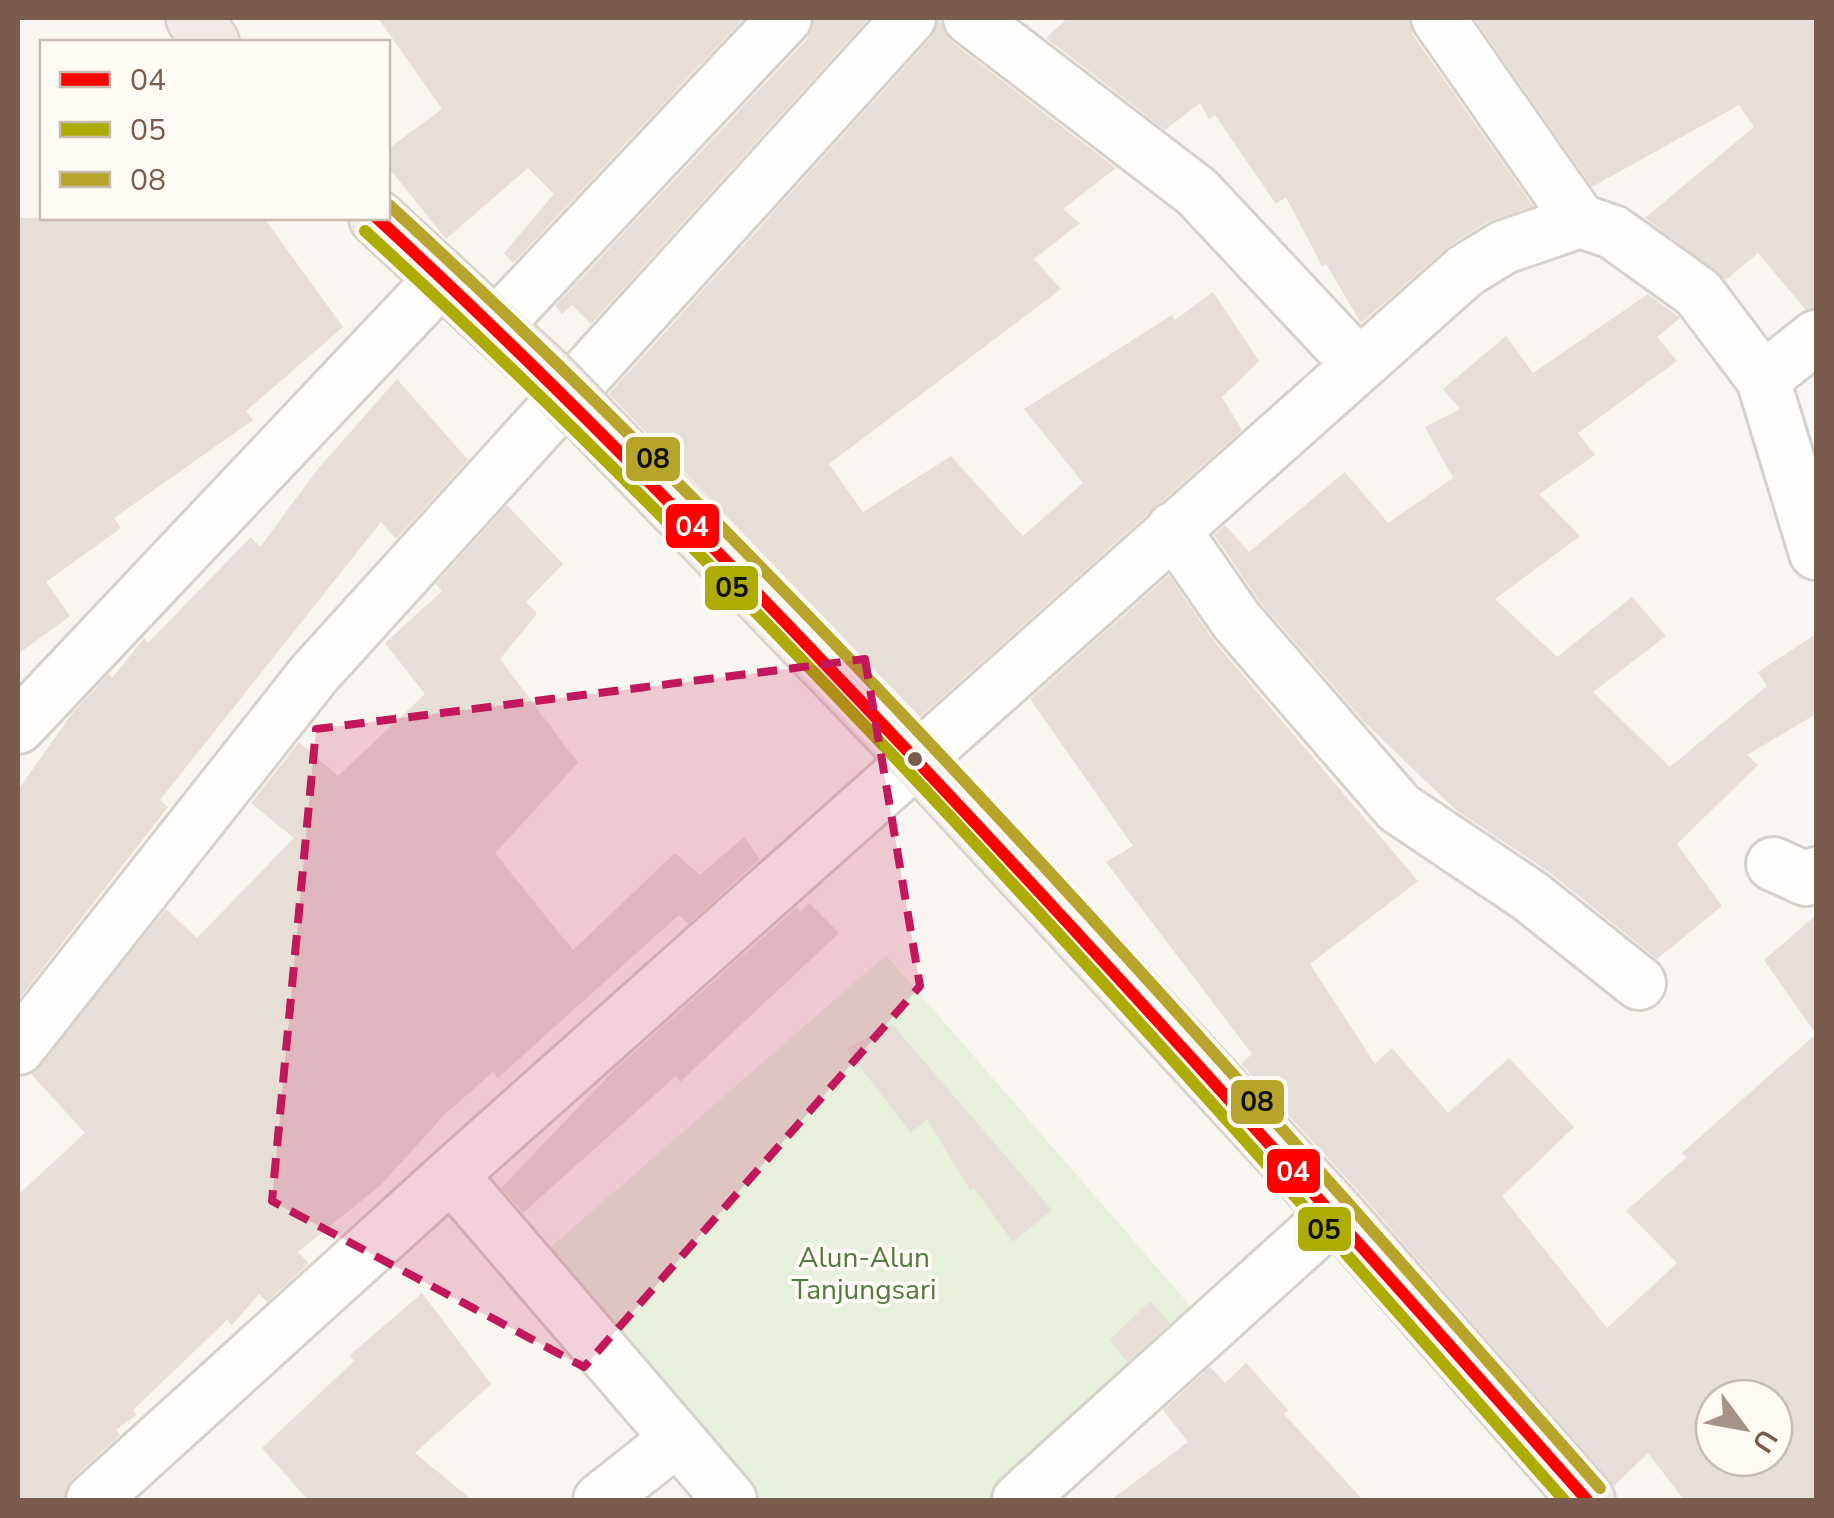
<svg xmlns="http://www.w3.org/2000/svg" width="1834" height="1518" font-family="'Nunito Sans',sans-serif">
  <style>
    .green { fill: #e7f0db }
    .building { fill: #e6ded7; fill-rule: evenodd }
    .lines { fill: none; stroke-linecap: round; stroke-linejoin: round }
    .minor-casing { stroke: #d7d1cb; stroke-width: 58 }
    .highway-casing { stroke: #dad1cc; stroke-width: 60 }
    .minor { stroke: #fefefd; stroke-width: 52 }
    .highway { stroke: #f2eae7; stroke-width: 55 }
    .highway-bridge-casing { stroke: #dad1cc; stroke-width: 60; stroke-linecap: butt }
    .highway-bridge { stroke: #f2eae7; stroke-width: 55 }
    .bus-1-casing { stroke: #fffaf3; stroke-width: 20 }
    .bus-2-casing { stroke: #fffaf3; stroke-width: 20 }
    .bus-3-casing { stroke: #fffaf3; stroke-width: 20 }
    .bus-1 { stroke: #f00; stroke-width: 12 }
    .bus-2 { stroke: #adac04; stroke-width: 12 }
    .bus-3 { stroke: #b6a52a; stroke-width: 12 }
    .marked { fill: #c2185b; fill-opacity: 0.2; stroke: #c2185b; stroke-width: 8; stroke-dasharray: 20 12; stroke-linejoin: round }
    .bus-dot { fill: #7a5c4d; stroke: #fffaf3; stroke-width: 4 }
    .labels { text-anchor: middle; stroke-width: 8; stroke-linejoin: round; paint-order: stroke }
    .park-label { font-size: 28px; fill: #537a41; stroke: #fffaf3 }
    .line-badge { stroke: #fffaf3; stroke-width: 4 }
    .badge-label { font-size: 28px; text-anchor: middle; font-weight: bold; fill: #fff }
    .pale-badge-label { font-size: 28px; text-anchor: middle; font-weight: bold; fill: #111 }
  </style>
  <rect width="100%" height="100%" fill="#f9f5f0"/>
  <path class="green" d="M 886,955 L 1205,1323 L 1001,1500 L 745,1500 L 536,1260 Z"/>
  <g class="building">
    <path d="M 378,18 L 744,18 L 513,263 L 504,253 L 554,194 L 528,168 L 446,239 L 388,167 L 388,149 L 442,109 Z"/>
    <path d="M 814,18 L 869,18 L 591,324 L 572,305 L 562,314 L 555,306 L 807,39 Z"/>
    <path d="M 938,18 L 952,42 L 1116,168 L 1063,209 L 1080,223 L 1034,259 L 1061,289 L 829,464 L 863,512 L 951,456 L 1023,536 L 1083,483 L 1024,409 L 1172,315 L 1175,320 L 1213,292 L 1259,361 L 1222,397 L 1242,430 L 920,717 L 609,394 L 931,38 Z"/>
    <path d="M 1068,18 L 1409,18 L 1413,35 L 1533,206 L 1489,221 L 1449,246 L 1361,323 L 1326,264 L 1322,266 L 1286,197 L 1276,204 L 1215,115 L 1209,119 L 1200,103 L 1165,130 L 1046,38 Z"/>
    <path d="M 1474,18 L 1816,18 L 1816,308 L 1806,310 L 1758,253 L 1726,280 L 1645,218 L 1754,127 L 1739,105 L 1592,187 Z"/>
    <path d="M 18,218 L 264,218 L 343,327 L 246,411 L 253,420 L 114,518 L 121,528 L 46,582 L 70,616 L 18,654 Z"/>
    <path d="M 1648,294 L 1680,318 L 1657,337 L 1677,361 L 1578,433 L 1595,455 L 1539,494 L 1580,536 L 1495,599 L 1557,657 L 1632,597 L 1666,636 L 1593,692 L 1670,767 L 1767,686 L 1758,672 L 1816,634 L 1816,714 L 1747,755 L 1758,765 L 1677,844 L 1722,906 L 1657,959 L 1549,872 L 1456,810 L 1365,723 L 1260,602 L 1214,535 L 1225,525 L 1249,552 L 1345,472 L 1388,523 L 1453,478 L 1425,427 L 1460,409 L 1443,389 L 1506,336 L 1533,373 Z"/>
    <path d="M 397,379 L 468,460 L 396,539 L 381,522 L 160,800 L 168,807 L 18,1000 L 18,790 L 71,715 L 109,674 L 112,678 L 144,638 L 148,643 L 251,537 L 260,547 L 318,469 Z"/>
    <path d="M 507,505 L 563,564 L 526,602 L 537,614 L 500,659 L 578,763 L 495,853 L 573,950 L 675,853 L 700,875 L 744,837 L 760,859 L 688,924 L 679,915 L 498,1078 L 493,1072 L 443,1116 L 382,1184 L 298,1252 L 309,1263 L 304,1268 L 267,1302 L 259,1294 L 232,1325 L 227,1320 L 133,1410 L 136,1415 L 116,1430 L 120,1435 L 72,1479 L 64,1500 L 18,1500 L 18,1195 L 85,1133 L 31,1074 L 166,909 L 197,938 L 294,838 L 251,803 L 299,742 L 338,776 L 425,694 L 385,643 L 442,591 L 436,584 Z"/>
    <path d="M 1169,575 L 1213,640 L 1418,881 L 1310,964 L 1375,1064 L 1392,1048 L 1448,1113 L 1509,1058 L 1574,1127 L 1502,1196 L 1607,1328 L 1677,1263 L 1626,1211 L 1686,1158 L 1682,1153 L 1816,1034 L 1816,1500 L 1684,1500 L 1648,1453 L 1614,1486 L 1359,1192 L 1241,1064 L 1252,1054 L 1106,862 L 1133,846 L 1030,699 ZM 1714,1398 L 1774,1398 L 1774,1458 L 1714,1458 Z"/>
    <path d="M 809,903 L 839,933 L 680,1082 L 676,1076 L 523,1213 L 501,1188 L 615,1069 L 797,907 L 800,912 Z"/>
    <path d="M 1816,915 L 1816,1034 L 1764,960 Z"/>
    <path d="M 892,1024 L 1052,1210 L 1013,1242 L 973,1187 L 970,1190 L 927,1119 L 911,1133 L 846,1049 Z"/>
    <path d="M 422,1293 L 491,1384 L 415,1453 L 472,1500 L 308,1500 L 262,1448 L 354,1361 L 350,1355 Z"/>
    <path d="M 1150,1301 L 1170,1323 L 1127,1362 L 1110,1340 Z"/>
    <path d="M 1246,1363 L 1288,1410 L 1284,1414 L 1363,1500 L 1111,1500 L 1188,1442 L 1163,1410 L 1210,1367 L 1225,1383 Z"/>
  </g>
  <g class="lines">
    <g class="minor-casing">
      <g id="minor">
        <path d="M 970,18 L 1197,192 L 1358,364"/>
        <path d="M 1438,18 L 1580,221"/>
        <path d="M 495,326 L 785,18"/>
        <path d="M 1763,379 L 1816,553"/>
        <path d="M 1173,529 L 1236,620 L 1399,808 L 1530,896 L 1639,983"/>
        <path d="M 18,727 L 443,277"/>
        <path d="M 1773,864 L 1806,879 L 1816,874"/>
        <path d="M 18,1048 L 314,674 L 909,18"/>
        <path d="M 93,1500 L 451,1175"/>
        <path d="M 600,1500 L 677,1439"/>
        <path d="M 730,1500 L 451,1175 L 1465,271 L 1504,247 L 1580,221 L 1613,232 L 1698,293 L 1763,379 L 1816,337"/>
        <path d="M 1019,1500 L 1336,1213"/>
      </g>
    </g>
    <g class="highway-casing">
      <g id="highway">
        <path d="M 194,18 L 211,42"/>
        <path d="M 377,218 L 546,374"/>
        <path d="M 586,415 L 916,758 L 1336,1213 L 1587,1500"/>
      </g>
    </g>
    <use href="#minor" class="minor"/>
    <use href="#highway" class="highway"/>
    <g class="highway-bridge-casing">
      <path id="highway-bridge" d="M 546,374 L 586,415"/>
    </g>
    <use href="#highway-bridge" class="highway-bridge"/>
    <g class="bus-1-casing">
      <path id="bus-1" d="M 377,218 C 540,368 695,527 847,687 C 1100,953 1344,1226 1587,1500"/>
    </g>
    <g class="bus-2-casing">
      <path id="bus-2" d="M 365,231 C 791,621 1182,1068 1564,1500"/>
    </g>
    <g class="bus-3-casing">
      <path id="bus-3" d="M 389,205 C 819,600 1214,1051 1600,1488"/>
    </g>
    <use href="#bus-1" class="bus-1"/>
    <use href="#bus-2" class="bus-2"/>
    <use href="#bus-3" class="bus-3"/>
  </g>
  <path class="marked" d="M 865,659 L 920,986 L 584,1367 L 272,1201 L 316,729 Z"/>
  <circle class="bus-dot" cx="915" cy="759" r="9"/>
  <g class="labels">
    <g class="park-label">
      <text x="864" y="1267">Alun-Alun<tspan x="864" dy="32">Tanjungsari</tspan></text>
    </g>
  </g>
  <g class="line-badge">
    <rect x="624" y="435" width="58" height="48" rx="10" fill="#b6a52a"/>
    <rect x="664" y="502" width="57" height="48" rx="10" fill="#f00"/>
    <rect x="703" y="564" width="57" height="48" rx="10" fill="#adac04"/>
    <rect x="1229" y="1078" width="57" height="48" rx="10" fill="#b6a52a"/>
    <rect x="1265" y="1147" width="57" height="48" rx="10" fill="#f00"/>
    <rect x="1296" y="1205" width="57" height="48" rx="10" fill="#adac04"/>
  </g>
  <g class="badge-label">
    <text x="692" y="536">04</text>
    <text x="1293" y="1181">04</text>
  </g>
  <g class="pale-badge-label">
    <text x="653" y="468">08</text>
    <text x="732" y="597">05</text>
    <text x="1257" y="1111">08</text>
    <text x="1324" y="1239">05</text>
  </g>
  <rect width="1834" height="1518" fill="none" stroke="#7a5c4d" stroke-width="40"/>
  <rect x="40" y="40" width="350" height="180" fill="#fffaf3" stroke="#cabbb1" stroke-width="2.5"/>
  <rect x="60" y="72" width="50" height="15" fill="#ff0000" stroke="#cabbb1" stroke-width="2.5"/>
  <text x="130" y="90" font-size="30" fill="#7a5c4d">04</text>
  <rect x="60" y="122" width="50" height="15" fill="#adac04" stroke="#cabbb1" stroke-width="2.5"/>
  <text x="130" y="140" font-size="30" fill="#7a5c4d">05</text>
  <rect x="60" y="172" width="50" height="15" fill="#b6a52a" stroke="#cabbb1" stroke-width="2.5"/>
  <text x="130" y="190" font-size="30" fill="#7a5c4d">08</text>
  <g transform="translate(1744 1428) rotate(122)"><circle r="48" fill="#fffaf3" stroke="#cabbb1" stroke-width="2.5"/>
  <path d="M0-8L18 38L0 25L-18 38Z" fill="#a69286"/>
  <text y="-15" font-size="28" font-weight="bold" text-anchor="middle" fill="#7a5c4d">U</text>
  </g>
</svg>
